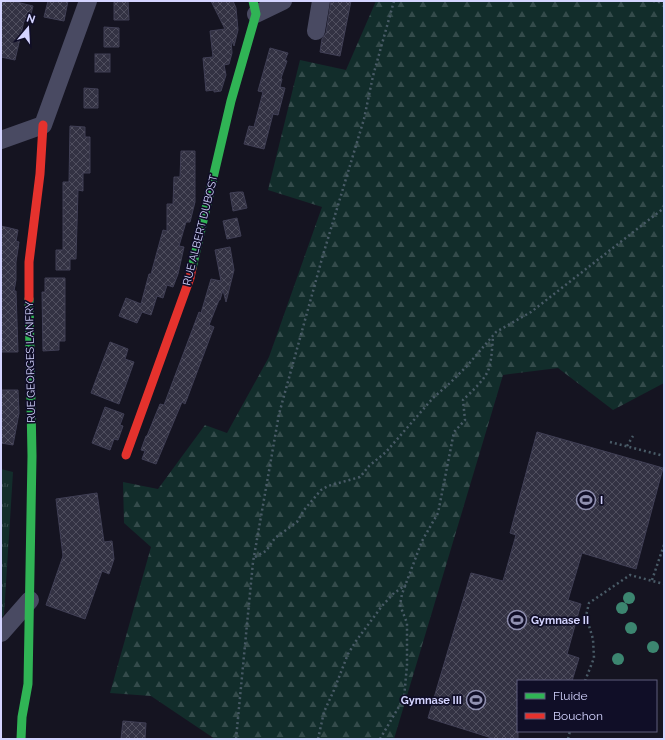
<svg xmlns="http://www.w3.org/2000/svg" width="665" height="740" font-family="Raleway,sans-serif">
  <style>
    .forest { fill: url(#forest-firs) }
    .park { fill: url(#park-tufts) }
    .building { fill: url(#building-cross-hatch); stroke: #403f55 }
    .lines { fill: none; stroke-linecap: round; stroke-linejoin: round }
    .path { stroke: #495b67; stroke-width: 2.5; stroke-dasharray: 2 3; stroke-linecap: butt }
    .street { stroke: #494a62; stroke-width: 18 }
    .fast { stroke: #30b455; stroke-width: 9 }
    .jam { stroke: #e5322d; stroke-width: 9 }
    .tree { fill: #3c8670 }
    .labels { text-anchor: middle; stroke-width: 3.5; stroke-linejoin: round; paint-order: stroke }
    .street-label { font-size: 11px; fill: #d4d4ff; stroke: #100e27 }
    .poi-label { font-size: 11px; font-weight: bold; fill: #d4d4ff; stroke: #100e27; text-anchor: start }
  </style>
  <defs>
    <pattern id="forest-firs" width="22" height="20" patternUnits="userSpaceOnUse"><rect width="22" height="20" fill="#122d2b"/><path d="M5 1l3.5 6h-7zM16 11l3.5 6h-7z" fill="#344b4b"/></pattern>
    <pattern id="park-tufts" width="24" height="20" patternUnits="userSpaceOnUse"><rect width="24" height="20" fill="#122d2b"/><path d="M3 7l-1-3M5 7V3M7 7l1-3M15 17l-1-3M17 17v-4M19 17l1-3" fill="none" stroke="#344b4b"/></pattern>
    <pattern id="building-cross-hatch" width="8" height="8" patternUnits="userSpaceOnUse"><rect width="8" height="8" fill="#333243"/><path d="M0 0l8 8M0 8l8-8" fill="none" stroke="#504f5f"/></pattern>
  </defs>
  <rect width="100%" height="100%" fill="#151421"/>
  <path class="forest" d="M 376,1 L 664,1 L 664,383 L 613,410 L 558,368 L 503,375 L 394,739 L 215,739 L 151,696 L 110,693 L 151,547 L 124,523 L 123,482 L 158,489 L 205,425 L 227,433 L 269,357 L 322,207 L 268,190 L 300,60 L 346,70 Z"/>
  <path class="park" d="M 1,469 L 13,472 L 4,615 L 1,618 Z"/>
  <g class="building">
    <path d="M 1,1 L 12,1 L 33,6 L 29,22 L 24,21 L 15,60 L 1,57 Z"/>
    <path d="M 48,1 L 68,1 L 64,21 L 44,17 Z"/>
    <path d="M 114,1 L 128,1 L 129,20 L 114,20 Z"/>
    <path d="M 211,1 L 233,1 L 236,8 L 238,30 L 234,46 L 231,39 L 232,53 L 229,64 L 224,65 L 226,75 L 221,91 L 214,92 L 214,90 L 206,91 L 203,58 L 213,57 L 210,31 L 225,29 Z"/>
    <path d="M 331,1 L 351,1 L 340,56 L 320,52 L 322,39 L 326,33 Z"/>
    <path d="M 104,27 L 119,28 L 119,47 L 104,47 Z"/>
    <path d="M 270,48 L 288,53 L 285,60 L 287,61 L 281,78 L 282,79 L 280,87 L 285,88 L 278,115 L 273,114 L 264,149 L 244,144 L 249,126 L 254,127 L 263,92 L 258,91 Z"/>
    <rect x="95" y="54" width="15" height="18"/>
    <path d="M 84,88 L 98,89 L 98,108 L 84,108 Z"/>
    <path d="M 70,126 L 85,127 L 85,137 L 90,137 L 90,173 L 83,173 L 83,191 L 78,190 L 76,259 L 70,259 L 70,270 L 56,270 L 56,250 L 63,250 L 63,182 L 69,182 Z"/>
    <path d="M 181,151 L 195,151 L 195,202 L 190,222 L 186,222 L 179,246 L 184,247 L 178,274 L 173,287 L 167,285 L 163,298 L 157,296 L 151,315 L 142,312 L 137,323 L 119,316 L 126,298 L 141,304 L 149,274 L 151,274 L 163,230 L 167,231 L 167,204 L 173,204 L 174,177 L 180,177 Z"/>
    <path d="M 238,192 L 243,192 L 247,208 L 233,211 L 230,193 Z"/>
    <path d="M 237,218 L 241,236 L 227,239 L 223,221 Z"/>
    <path d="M 1,226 L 18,230 L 16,241 L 19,242 L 16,262 L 16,280 L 14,291 L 16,291 L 18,352 L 1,352 Z"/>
    <path d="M 230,247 L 234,270 L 226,302 L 223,290 L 220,300 L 219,300 L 209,325 L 214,327 L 185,404 L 182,402 L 156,464 L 142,459 L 145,451 L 141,450 L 146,436 L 147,436 L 160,404 L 164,405 L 199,312 L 201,313 L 211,279 L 221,281 L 215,250 Z"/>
    <path d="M 45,278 L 65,278 L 65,341 L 59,341 L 59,350 L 43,351 L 42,292 L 45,292 Z"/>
    <path d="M 110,342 L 128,349 L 125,359 L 134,362 L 119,404 L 91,393 Z"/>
    <path d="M 1,390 L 18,390 L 19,413 L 13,445 L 1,443 Z"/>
    <path d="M 105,407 L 124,414 L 120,425 L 123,426 L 118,440 L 114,439 L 110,450 L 92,443 Z"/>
    <path d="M 537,432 L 663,468 L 636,569 L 582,553 L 568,600 L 581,604 L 567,654 L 579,658 L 572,681 L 518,681 L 518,739 L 495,739 L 428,718 L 471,573 L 503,581 L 516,535 L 510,533 Z"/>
    <path d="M 97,493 L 104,542 L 112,541 L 114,559 L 109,574 L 102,571 L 85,619 L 46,605 L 63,556 L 56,499 Z"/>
    <path d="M 123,721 L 146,723 L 145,739 L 121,739 Z"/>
  </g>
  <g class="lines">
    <g class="path">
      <path d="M 653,1 L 664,3"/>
      <path d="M 610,442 L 664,456"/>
      <path d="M 627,446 L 633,436"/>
      <path d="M 255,557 L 266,551 L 275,538 L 297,522 L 304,510 L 321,490 L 328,486 L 360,477 L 369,466 L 386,452 L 433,398 L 450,383 L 467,366 L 496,332 L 531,312 L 664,208"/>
      <path d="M 652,580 L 664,545"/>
      <path d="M 585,681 L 594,658 L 593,639 L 586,616 L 589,603 L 630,575 L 664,584"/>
      <path d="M 236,739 L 253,562 L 279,414 L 323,255 L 364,119 L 373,76 L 394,1"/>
      <path d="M 318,739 L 324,712 L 334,690 L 348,654 L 356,641 L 382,606 L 394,593 L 406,585"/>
      <path d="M 380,739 L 404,698 L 407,665 L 407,623 L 400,605 L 402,594 L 422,541 L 438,513 L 454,432 L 465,420 L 463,400 C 471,392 486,379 489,368 C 492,358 492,347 493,337"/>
      <path d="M 568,739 L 570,731"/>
    </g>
    <g class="street">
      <path d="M 256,14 L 283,1"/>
      <path d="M 316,31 L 321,1"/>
      <path d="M 1,140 L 43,125 L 88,1"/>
      <path d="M 1,633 L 30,600"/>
    </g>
    <g class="fast">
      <path d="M 192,268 L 231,101 L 256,14 L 253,1"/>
      <path d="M 21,739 L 22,717 L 28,684 L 32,456 L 29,299"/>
    </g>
    <g class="jam">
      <path d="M 29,299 L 29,262 L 40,174 L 43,125"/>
      <path d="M 126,455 L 190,278 L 192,268"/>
    </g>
  </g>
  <g class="tree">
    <circle cx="629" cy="598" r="6"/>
    <circle cx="622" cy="608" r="6"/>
    <circle cx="631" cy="628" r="6"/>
    <circle cx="653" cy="647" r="6"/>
    <circle cx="618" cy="659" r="6"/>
  </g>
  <defs>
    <g id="stadium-ring" transform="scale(1)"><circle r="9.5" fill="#100e27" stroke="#9191b1" stroke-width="1.5"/><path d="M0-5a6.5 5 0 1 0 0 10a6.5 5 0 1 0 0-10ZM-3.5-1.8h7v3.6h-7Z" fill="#9191b1"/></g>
  </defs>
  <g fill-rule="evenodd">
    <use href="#stadium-ring" x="586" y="500"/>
    <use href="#stadium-ring" x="517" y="620"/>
    <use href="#stadium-ring" x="476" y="700"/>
  </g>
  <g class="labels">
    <g class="street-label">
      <text transform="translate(200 230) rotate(-76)" y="4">RUE ALBERT DUBOST</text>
      <text transform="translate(30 362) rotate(-91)" y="4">RUE GEORGES LANFRY</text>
    </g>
    <g class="poi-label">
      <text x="600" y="504">I</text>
      <text x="531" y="624">Gymnase II</text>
      <text x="462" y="704" text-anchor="end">Gymnase III</text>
    </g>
  </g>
  <rect width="665" height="740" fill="none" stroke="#d4d4ff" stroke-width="4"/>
  <rect x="517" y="680" width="140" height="52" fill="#100e27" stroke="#5e5d7d"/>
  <rect x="525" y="693" width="20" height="6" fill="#30b455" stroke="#5e5d7d"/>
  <text x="553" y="700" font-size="12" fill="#d4d4ff">Fluide</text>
  <rect x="525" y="713" width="20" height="6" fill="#e5322d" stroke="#5e5d7d"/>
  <text x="553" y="720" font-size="12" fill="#d4d4ff">Bouchon</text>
  <g transform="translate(28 28) rotate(18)" stroke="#100e27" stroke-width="3" paint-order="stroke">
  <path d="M0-3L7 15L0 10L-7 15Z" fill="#d4d4ff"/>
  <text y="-6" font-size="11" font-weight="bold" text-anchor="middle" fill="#d4d4ff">N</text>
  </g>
</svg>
